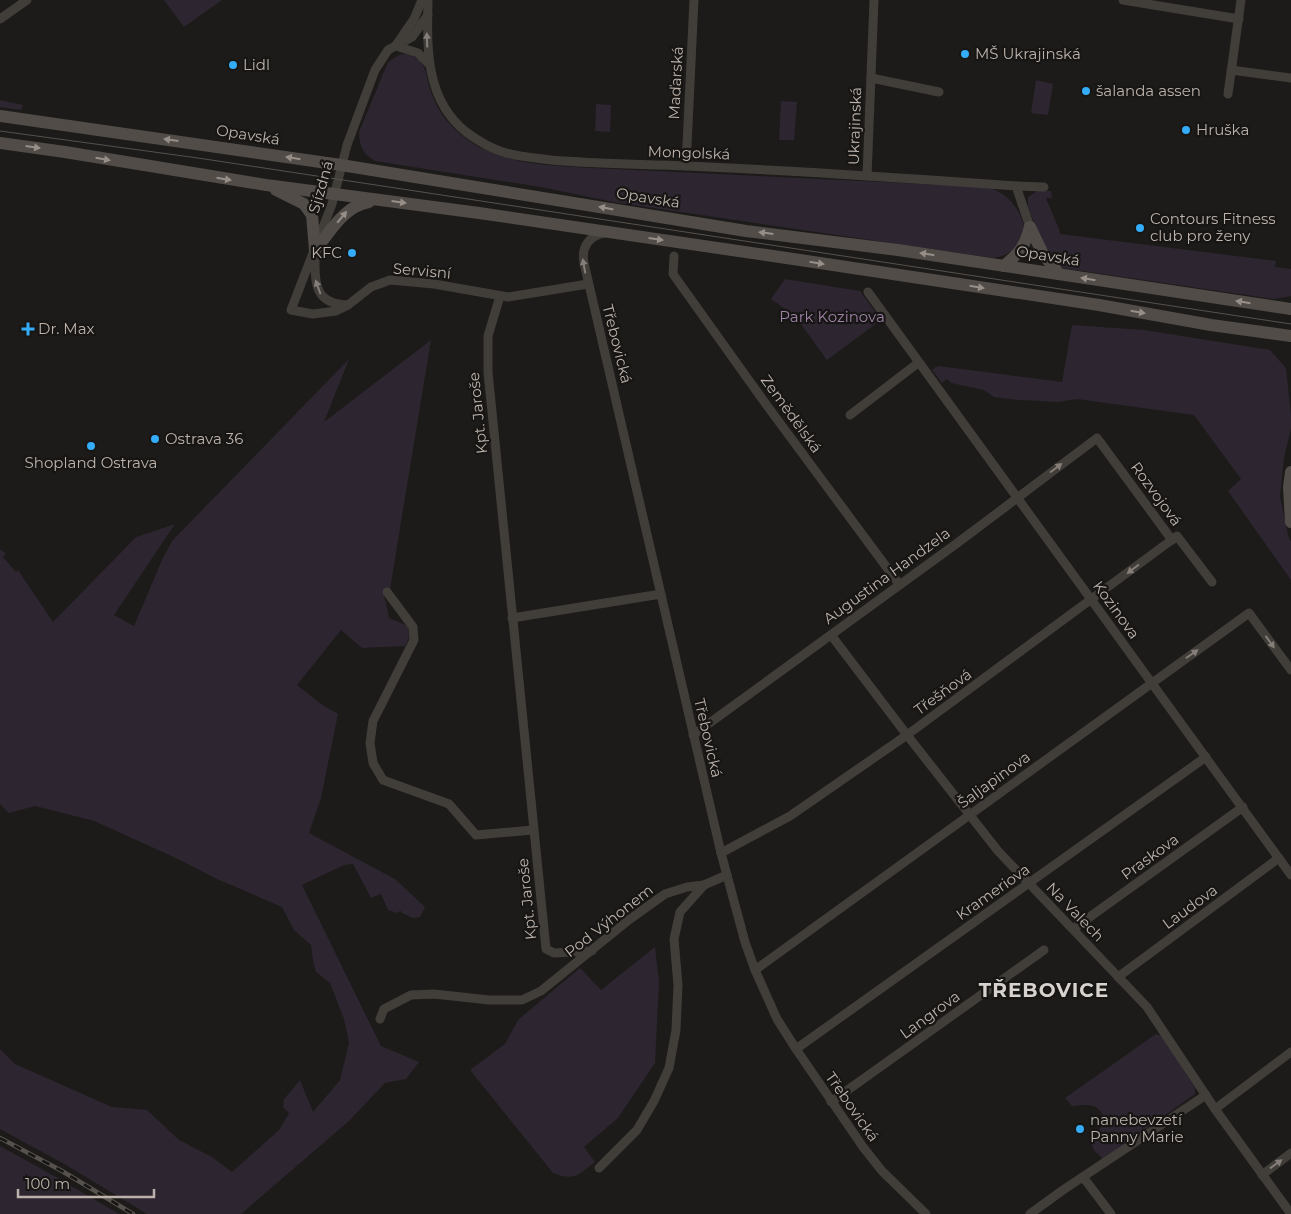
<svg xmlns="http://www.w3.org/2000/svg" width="1291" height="1214" font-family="Montserrat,sans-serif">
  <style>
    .green { fill: #2d252f }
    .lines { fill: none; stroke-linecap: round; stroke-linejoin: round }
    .street { stroke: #413e3a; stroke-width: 9 }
    .secondary { stroke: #514c48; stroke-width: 12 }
    .tram { stroke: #56514d; stroke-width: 1 }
    .rail-casing { stroke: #56514d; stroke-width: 4.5 }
    .rail { stroke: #171614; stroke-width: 2.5; stroke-dasharray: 8; stroke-linecap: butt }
    .oneway { fill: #857e78 }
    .oneway2 { fill: #978e88 }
    .poi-dot { fill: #34acf8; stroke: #171614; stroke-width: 2 }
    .labels { text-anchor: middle; stroke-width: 4.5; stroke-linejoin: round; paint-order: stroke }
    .poi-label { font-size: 15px; fill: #bcb2ab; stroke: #171614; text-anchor: start }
    .street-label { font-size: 15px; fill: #bcb2ab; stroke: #171614 }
    .park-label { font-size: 15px; fill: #9f82a7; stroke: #171614 }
    .district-label { font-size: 20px; font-weight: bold; letter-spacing: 1px; fill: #d7d2cd; stroke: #171614 }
  </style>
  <rect width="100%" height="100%" fill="#1c1b19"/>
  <g class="green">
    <path d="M 164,0 L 222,0 L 184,27 Z"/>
    <path d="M 406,54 C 413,56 419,58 422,64 C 426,70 427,78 429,86 C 433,98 438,110 446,120 C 484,165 540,165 594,168 L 986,187 C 1007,192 1020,208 1025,229 C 1017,246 1014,255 993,258 L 613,202 L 541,187 L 375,161 C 363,154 359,146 359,132 L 388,62 L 399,55 Z"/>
    <path d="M 1036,80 L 1053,84 L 1048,115 L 1031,113 Z"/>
    <path d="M 0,100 L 23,105 L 21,110 L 0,107 Z"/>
    <path d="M 781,101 L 797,102 L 794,140 L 779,140 Z"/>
    <path d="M 596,104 L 611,105 L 610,132 L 595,131 Z"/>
    <path d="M 1037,191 L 1051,191 L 1052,198 L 1046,198 L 1059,229 L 1060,234 L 1276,261 L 1275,267 L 1291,269 L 1291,296 L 1274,299 L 1062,268 L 1045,250 L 1028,207 L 1028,197 Z"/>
    <path d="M 785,279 L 860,291 L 881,320 L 827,360 L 795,316 L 771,299 Z"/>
    <path d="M 1072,325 L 1144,330 L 1270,350 L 1286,368 L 1291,415 L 1291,428 L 1284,458 L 1280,496 L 1288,535 L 1291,542 L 1291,580 L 1228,491 L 1241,479 L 1194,415 L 1077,399 L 1059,402 L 1019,400 L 994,397 L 984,390 L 951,383 L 947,379 L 942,383 L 932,370 L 938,366 L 1062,382 Z"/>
    <path d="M 431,340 L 390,589 L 384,595 L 389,618 L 408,626 L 409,639 L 405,646 L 362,648 L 341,630 L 297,685 L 321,704 L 338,714 L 321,798 L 309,833 L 395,879 L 425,907 L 420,917 L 413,918 L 402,913 L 401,911 L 397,913 L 388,910 L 381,894 L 371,898 L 353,864 L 344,865 L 302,885 L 381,1046 L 419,1062 L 406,1079 L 385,1083 L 349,1121 L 241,1214 L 147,1214 L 66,1165 L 0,1129 L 0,1049 L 15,1064 L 112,1107 L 147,1110 L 179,1140 L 212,1157 L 232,1172 L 279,1130 L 289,1113 L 283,1107 L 284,1099 L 300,1080 L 313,1112 L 340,1080 L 349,1043 L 344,1019 L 330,983 L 316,972 L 313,961 L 311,945 L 294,930 L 282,907 L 215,878 L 176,858 L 94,821 L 35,806 L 9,813 L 0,804 L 0,549 L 6,554 L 3,557 L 16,572 L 18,570 L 53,622 L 136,537 L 175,524 L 114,615 L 134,626 L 162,560 L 172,541 L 349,359 L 324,422 Z"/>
    <path d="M 655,947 L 659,982 L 655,1063 L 618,1118 L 584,1147 L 595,1162 C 577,1176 575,1181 553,1173 L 470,1070 L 505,1044 L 518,1020 L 580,968 L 601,990 Z"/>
    <path d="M 1156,1034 L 1162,1036 L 1195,1088 L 1195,1094 L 1103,1159 L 1094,1150 L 1091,1143 L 1103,1124 L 1104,1116 C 1095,1102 1087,1105 1072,1106 L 1065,1098 Z"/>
    <path d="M 0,1146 L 58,1178 L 119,1214 L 0,1214 Z"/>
  </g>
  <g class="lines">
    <g class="street">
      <path d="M 428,0 C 427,48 425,99 466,132 C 477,140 489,148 503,152 C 518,157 535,158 551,160 C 596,164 642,164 687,166 C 797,171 906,178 1016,186 L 1030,227"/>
      <path d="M 1123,0 L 1239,19"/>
      <path d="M 428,15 L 412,37 L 388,50 L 375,70 L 347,145 L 332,204 L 291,310 L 313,314 L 336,311 L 348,305 L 371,287 L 390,280 L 434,284 L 508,297 L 588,284"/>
      <path d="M 0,19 L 27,0"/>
      <path d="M 396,45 L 414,19 L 422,0"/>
      <path d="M 396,46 L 418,53 L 429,64"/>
      <path d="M 1231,70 L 1291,78"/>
      <path d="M 871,78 L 939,92"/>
      <path d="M 1228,94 L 1241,0"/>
      <path d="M 686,166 L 694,0"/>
      <path d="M 867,176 L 874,0"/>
      <path d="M 1016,186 L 1044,187"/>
      <path d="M 604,233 C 589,236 581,247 584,263 L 721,853 L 745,942 L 755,970 L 777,1019 L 796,1049 L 863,1147 L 882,1171 L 926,1214"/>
      <path d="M 315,256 C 315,283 314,304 348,305"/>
      <path d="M 674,256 L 673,274 L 768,407 L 899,584"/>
      <path d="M 868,292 L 1291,875"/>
      <path d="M 500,296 L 488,336 L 488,372 L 546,949 L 554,953 L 592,951"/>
      <path d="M 850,415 L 918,363"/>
      <path d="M 387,592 L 413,627 L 414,640 L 373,721 L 370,743 L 373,763 L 383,780 L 449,804 L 476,835 L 533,830"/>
      <path d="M 512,618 L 661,594"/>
      <path d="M 831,635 L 907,735 L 998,851 L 1147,1007 L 1215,1109 L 1291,1214"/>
      <path d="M 693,735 L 956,544 L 1097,438 L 1172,540"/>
      <path d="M 721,853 L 790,816 L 907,735 L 1177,536 L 1212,582"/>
      <path d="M 1073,929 L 1243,807"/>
      <path d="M 755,970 L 1249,613 L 1291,670"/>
      <path d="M 1118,977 L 1279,858"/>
      <path d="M 380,1019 L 384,1009 L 411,995 L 434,994 L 489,1000 L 522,1000 L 541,991 L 630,919 L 665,894 L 687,887 L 704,885 L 727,875"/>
      <path d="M 796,1049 L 1206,757"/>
      <path d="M 831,1102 L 1044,950"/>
      <path d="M 1215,1109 L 1291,1052"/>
      <path d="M 599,1168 L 637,1130 L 654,1101 L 669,1068 L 676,1030 L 678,985 L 674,939 L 680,912 L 704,885"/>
      <path d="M 1262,1175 L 1291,1153"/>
      <path d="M 1083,1177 L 1111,1214"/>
      <path d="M 1030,1214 L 1063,1190 L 1206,1095"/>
    </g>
    <g class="secondary">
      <path d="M 0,116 L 341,165 L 746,231 L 898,250 L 1291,309"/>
      <path d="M 0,143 L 65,152 L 266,185 L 479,213 L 800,260 L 1099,305 L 1211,325 L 1291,336"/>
      <path d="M 276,190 L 304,204 L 312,215 L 315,250"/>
      <path d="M 1030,227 L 1043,254 L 1059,274"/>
      <path d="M 315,250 C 331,231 344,206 369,202"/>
      <path d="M 1004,266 C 1019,253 1025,247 1030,227"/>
      <path d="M 1291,472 L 1289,487 L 1291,522"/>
    </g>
    <path class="tram" d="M 0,131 L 198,158 L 1291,324"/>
    <g class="rail-casing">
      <path id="rail" d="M 0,1138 L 62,1171 L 133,1214"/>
    </g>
    <use href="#rail" class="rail"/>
  </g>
  <defs><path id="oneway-solid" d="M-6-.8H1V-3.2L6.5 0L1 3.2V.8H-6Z" transform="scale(1.25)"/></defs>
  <g class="oneway">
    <use href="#oneway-solid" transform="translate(427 40) rotate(-92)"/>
    <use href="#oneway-solid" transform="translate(584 266) rotate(-100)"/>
    <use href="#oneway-solid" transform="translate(318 287) rotate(-110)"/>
    <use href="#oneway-solid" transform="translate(1056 468) rotate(-37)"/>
    <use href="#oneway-solid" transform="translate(1133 569) rotate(143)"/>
    <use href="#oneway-solid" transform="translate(1270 642) rotate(54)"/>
    <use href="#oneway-solid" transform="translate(1192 654) rotate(-35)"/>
    <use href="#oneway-solid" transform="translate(1276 1164) rotate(-36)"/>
  </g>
  <g class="oneway2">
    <use href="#oneway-solid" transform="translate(171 140) rotate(-172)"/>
    <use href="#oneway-solid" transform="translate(33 147) rotate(8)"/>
    <use href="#oneway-solid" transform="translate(293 158) rotate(-171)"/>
    <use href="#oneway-solid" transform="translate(103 159) rotate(10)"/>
    <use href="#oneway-solid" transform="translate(224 179) rotate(9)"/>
    <use href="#oneway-solid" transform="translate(399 202) rotate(8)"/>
    <use href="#oneway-solid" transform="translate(606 208) rotate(-169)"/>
    <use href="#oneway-solid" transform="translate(342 217) rotate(-50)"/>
    <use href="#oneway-solid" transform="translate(766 233) rotate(-173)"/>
    <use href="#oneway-solid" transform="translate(656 239) rotate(8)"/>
    <use href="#oneway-solid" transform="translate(927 254) rotate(-171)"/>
    <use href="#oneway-solid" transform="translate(817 263) rotate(9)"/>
    <use href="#oneway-solid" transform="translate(1088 279) rotate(-171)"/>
    <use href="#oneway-solid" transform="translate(977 287) rotate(9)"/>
    <use href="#oneway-solid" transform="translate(1243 302) rotate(-171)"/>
    <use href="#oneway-solid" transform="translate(1138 312) rotate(10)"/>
  </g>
  <g class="poi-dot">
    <circle cx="965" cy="54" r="5"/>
    <circle cx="233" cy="65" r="5"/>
    <circle cx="1086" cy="91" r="5"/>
    <circle cx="1186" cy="130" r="5"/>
    <circle cx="1140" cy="228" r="5"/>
    <circle cx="352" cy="253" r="5"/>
    <path d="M25.5 321.5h5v5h5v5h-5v5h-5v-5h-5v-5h5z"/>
    <circle cx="155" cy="439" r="5"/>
    <circle cx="91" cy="446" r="5"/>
    <circle cx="1080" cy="1129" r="5"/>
  </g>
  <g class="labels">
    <g class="poi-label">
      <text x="975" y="59">MŠ Ukrajinská</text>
      <text x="243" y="70">Lidl</text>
      <text x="1096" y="96">šalanda assen</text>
      <text x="1196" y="135">Hruška</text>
      <text x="1150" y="224">Contours Fitness<tspan x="1150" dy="17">club pro ženy</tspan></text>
      <text x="342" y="258" text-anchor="end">KFC</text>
      <text x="38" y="334">Dr. Max</text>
      <text x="165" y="444">Ostrava 36</text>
      <text x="91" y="468" text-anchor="middle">Shopland Ostrava</text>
      <text x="1090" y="1125">nanebevzetí<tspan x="1090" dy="17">Panny Marie</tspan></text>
    </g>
    <g class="street-label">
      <text transform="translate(676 83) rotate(-87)" y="5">Maďarská</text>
      <text transform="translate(855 126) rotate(-88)" y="5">Ukrajinská</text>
      <text transform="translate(248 135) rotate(9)" y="5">Opavská</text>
      <text transform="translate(689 153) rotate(2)" y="5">Mongolská</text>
      <text transform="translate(321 187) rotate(-74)" y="5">Sjízdná</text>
      <text transform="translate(648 198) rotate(9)" y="5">Opavská</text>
      <text transform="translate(1048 256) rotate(9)" y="5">Opavská</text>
      <text transform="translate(422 271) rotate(5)" y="5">Servisní</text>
      <text transform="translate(617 344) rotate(76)" y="5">Třebovická</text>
      <text transform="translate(478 413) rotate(-96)" y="5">Kpt. Jaroše</text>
      <text transform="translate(791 414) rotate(54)" y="5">Zemědělská</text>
      <text transform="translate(1156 494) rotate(54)" y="5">Rozvojová</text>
      <text transform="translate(887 576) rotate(-36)" y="5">Augustina Handzela</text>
      <text transform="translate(1116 610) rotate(54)" y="5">Kozinova</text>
      <text transform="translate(943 692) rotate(-36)" y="5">Třešňová</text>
      <text transform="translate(708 738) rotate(77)" y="5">Třebovická</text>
      <text transform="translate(994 780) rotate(-36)" y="5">Šaljapinova</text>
      <text transform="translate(1150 857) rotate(-36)" y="5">Praskova</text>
      <text transform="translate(993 892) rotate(-35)" y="5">Krameriova</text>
      <text transform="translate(527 899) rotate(-96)" y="5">Kpt. Jaroše</text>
      <text transform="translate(1190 907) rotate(-36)" y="5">Laudova</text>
      <text transform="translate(1075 912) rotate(46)" y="5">Na Valech</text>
      <text transform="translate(609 921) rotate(-38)" y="5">Pod Výhonem</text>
      <text transform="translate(930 1015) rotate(-36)" y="5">Langrova</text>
      <text transform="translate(852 1107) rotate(55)" y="5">Třebovická</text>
    </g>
    <g class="park-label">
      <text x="832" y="322">Park Kozinova</text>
    </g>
    <g class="district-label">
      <text x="1044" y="997">TŘEBOVICE</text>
    </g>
  </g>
  <path d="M18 1189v8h136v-8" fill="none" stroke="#bcb2ab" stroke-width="2.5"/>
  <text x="25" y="1189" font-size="15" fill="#bcb2ab" stroke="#171614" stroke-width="4" paint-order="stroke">100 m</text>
</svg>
